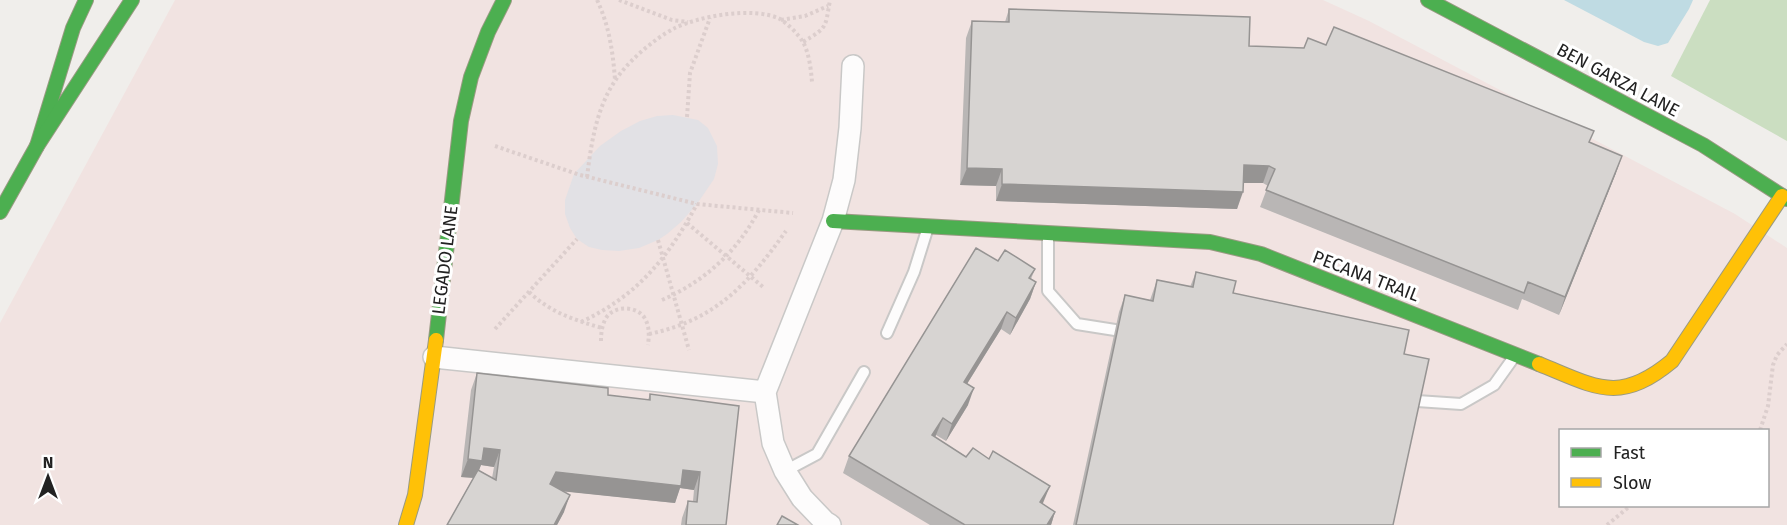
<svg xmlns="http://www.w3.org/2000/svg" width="1787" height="525" font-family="'Fira Sans',sans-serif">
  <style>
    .commercial { fill: #f1e3e1; fill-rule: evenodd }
    .forest { fill: #cbdec1 }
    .plaza { fill: #e2e1e5 }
    .water { fill: #bfdbe3 }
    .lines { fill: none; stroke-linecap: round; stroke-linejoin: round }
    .lane-casing { stroke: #c9c8c7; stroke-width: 14 }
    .street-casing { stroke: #c9c8c7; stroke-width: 24 }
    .fast-casing { stroke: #999a82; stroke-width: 16 }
    .slow-casing { stroke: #999a82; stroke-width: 16 }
    .path { stroke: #dccecd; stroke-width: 4; stroke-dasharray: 3 3; stroke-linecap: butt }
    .lane { stroke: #fdfcfc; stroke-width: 10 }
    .street { stroke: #fdfcfc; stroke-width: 21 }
    .fast { stroke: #4caf50; stroke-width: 14 }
    .slow { stroke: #ffc107; stroke-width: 14 }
    .wall { fill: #b9b6b5; fill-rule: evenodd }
    .shaded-wall { fill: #969493 }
    .building { fill: #d7d4d2; stroke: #969493; stroke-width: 1.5 }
    .labels { text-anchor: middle; stroke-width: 6; stroke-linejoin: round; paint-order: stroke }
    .street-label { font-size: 18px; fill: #222; stroke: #fff }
  </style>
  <rect width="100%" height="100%" fill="#f0eeeb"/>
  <path class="commercial" d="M 175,0 L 1323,0 L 1369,21 L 1735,214 L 1787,248 L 1787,525 L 0,525 L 0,323 ZM 1560,430 L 1768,430 L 1768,506 L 1560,506 Z"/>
  <path class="forest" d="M 1710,0 L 1787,0 L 1787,141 L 1671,76 Z"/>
  <path class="plaza" d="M 673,115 L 698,120 L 708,128 L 717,146 L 718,164 L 714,179 L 697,204 L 681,222 L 667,234 L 658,240 L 639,248 L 619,251 L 602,250 L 589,247 L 577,239 L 570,228 L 565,214 L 565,200 L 574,174 L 600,146 L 621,131 L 640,121 L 657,116 Z"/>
  <path class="water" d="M 1564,0 L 1693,0 L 1689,9 L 1668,43 L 1658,46 L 1644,42 Z"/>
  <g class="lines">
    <g class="lane-casing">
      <g id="lane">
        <path d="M 1048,233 L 1048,291 L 1077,324 L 1115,330"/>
        <path d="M 887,333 L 914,272 L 928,227"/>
        <path d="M 1417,401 L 1461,404 L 1494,385 L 1514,357"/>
        <path d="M 785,471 L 817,454 L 864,372"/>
      </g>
    </g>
    <g class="street-casing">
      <g id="street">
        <path d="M 434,357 L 765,392"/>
        <path d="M 830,525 L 825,522 L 802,498 L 785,471 L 773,443 L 765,392 L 833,221 L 844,180 L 850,128 L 853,66"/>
      </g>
    </g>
    <g class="fast-casing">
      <g id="fast">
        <path d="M 1428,0 L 1703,145 L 1787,199"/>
        <path d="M 37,146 L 73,28 L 86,0"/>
        <path d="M 0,212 L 37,146 L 132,0"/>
        <path d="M 833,221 L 1210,242 L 1261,254 L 1539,364"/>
        <path d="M 436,340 L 461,121 L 471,77 L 488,32 L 504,0"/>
      </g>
    </g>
    <g class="slow-casing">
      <g id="slow">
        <path d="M 1539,364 C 1596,387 1619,405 1672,361 L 1782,196"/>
        <path d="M 406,525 L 415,495 L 436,340"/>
      </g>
    </g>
    <g class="path">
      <path d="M 597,0 C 609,25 613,52 615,80"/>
      <path d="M 619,0 L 672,20 L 688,22"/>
      <path d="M 781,20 L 805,16 L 828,6"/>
      <path d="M 803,42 C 828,27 825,28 830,0"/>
      <path d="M 687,117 L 690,73 L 710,18"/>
      <path d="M 495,146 L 580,175 L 697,204 L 793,213"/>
      <path d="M 587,177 C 591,145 596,109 615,81 C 626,63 654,39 673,29 C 698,16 754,6 780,19 C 788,24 798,34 803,42 C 809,53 811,69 812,82"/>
      <path d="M 687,223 L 763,287"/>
      <path d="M 658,240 L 689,350"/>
      <path d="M 529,292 C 550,312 574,320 602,328"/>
      <path d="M 662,300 C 705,281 737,252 759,210"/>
      <path d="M 581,322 C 637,296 668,258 697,204"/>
      <path d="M 495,329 L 577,239"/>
      <path d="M 649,334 C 716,320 748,284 786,231"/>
      <path d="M 601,341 C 601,333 602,325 606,318 C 614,305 636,306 644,317 C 650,326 649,336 648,345"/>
      <path d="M 1760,430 L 1768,406 L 1773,365 L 1777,355 L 1787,344"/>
      <path d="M 1607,525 L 1630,506"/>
    </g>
    <use href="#lane" class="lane"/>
    <use href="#street" class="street"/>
    <use href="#fast" class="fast"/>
    <use href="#slow" class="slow"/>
  </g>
  <g class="wall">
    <path d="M 1009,9 L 1249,46 L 1304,48 L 1326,45 L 1590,142 L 1616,173 L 1559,315 L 1522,299 L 1518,310 L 1260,207 L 1268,186 L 1263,183 L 1244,183 L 1237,209 L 996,201 L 996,186 L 960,185 L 966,38 L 972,21 L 1005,22 Z"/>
    <path d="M 998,261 L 1035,269 L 1031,279 L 1036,282 L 1030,299 L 1010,335 L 1001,329 L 967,384 L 968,405 L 946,441 L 936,435 L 935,437 L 1055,512 L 1051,525 L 930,525 L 843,473 L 849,456 Z"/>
    <path d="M 1196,272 L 1233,293 L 1404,354 L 1393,525 L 1073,525 L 1119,312 L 1125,295 L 1150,300 L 1157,280 L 1190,287 Z"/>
    <path d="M 477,373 L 608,395 L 648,400 L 650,394 L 739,406 L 726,525 L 681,525 L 682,518 L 688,501 L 693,501 L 694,490 L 680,488 L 675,503 L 563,491 L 564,512 L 557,525 L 447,525 L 473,478 L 461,477 L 471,390 ZM 481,465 L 494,467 L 492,478 L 479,470 Z"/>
  </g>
  <g class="shaded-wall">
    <path d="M 1622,156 L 1616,173 L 1559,315 L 1565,297 Z"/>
    <path d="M 1244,165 L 1269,166 L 1263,183 L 1238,183 Z"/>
    <path d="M 967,168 L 1002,169 L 996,186 L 960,185 Z"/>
    <path d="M 1002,184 L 1243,192 L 1237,209 L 996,201 Z"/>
    <path d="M 1036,282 L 1030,299 L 1010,335 L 1016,318 Z"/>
    <path d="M 1007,312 L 1001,329 L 957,400 L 964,382 Z"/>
    <path d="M 974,388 L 968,405 L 946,441 L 952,424 Z"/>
    <path d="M 943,418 L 936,435 L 926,452 L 932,435 Z"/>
    <path d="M 484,448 L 500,450 L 494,467 L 481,465 L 476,478 L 461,477 L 468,459 Z"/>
    <path d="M 683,470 L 700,472 L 694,490 L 680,488 L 675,503 L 550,490 L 550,484 L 556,472 Z"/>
    <path d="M 1050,486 L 1043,503 L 1034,519 L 1040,502 Z"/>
    <path d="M 570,495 L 564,512 L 557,525 L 554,525 Z"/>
    <path d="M 1055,512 L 1051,525 L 1047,525 Z"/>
  </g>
  <g class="building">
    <path d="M 1009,9 L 1250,17 L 1249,46 L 1304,48 L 1308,38 L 1326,45 L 1334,27 L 1594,131 L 1589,142 L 1622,156 L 1565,297 L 1528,282 L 1524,293 L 1266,190 L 1275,169 L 1269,166 L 1244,165 L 1243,192 L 1002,184 L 1002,169 L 967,168 L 972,21 L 1009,22 Z"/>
    <path d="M 976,248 L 998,261 L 1005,250 L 1035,269 L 1029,278 L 1036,282 L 1016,318 L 1007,312 L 964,382 L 974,388 L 952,424 L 943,418 L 932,435 L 966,457 L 973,448 L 989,459 L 993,451 L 1050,486 L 1040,502 L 1055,512 L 1047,525 L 965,525 L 849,456 Z"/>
    <path d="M 1196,272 L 1236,281 L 1233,293 L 1409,330 L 1404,354 L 1429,359 L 1393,525 L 1076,525 L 1125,295 L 1153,301 L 1157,280 L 1193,287 Z"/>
    <path d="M 477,373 L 608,388 L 608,395 L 650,400 L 650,394 L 739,406 L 726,525 L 686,525 L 688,501 L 697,502 L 700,472 L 683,470 L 681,486 L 556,472 L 550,484 L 570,495 L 554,525 L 447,525 L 478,470 L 496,480 L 500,450 L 484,448 L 482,461 L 468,459 Z"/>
    <path d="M 782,516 L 798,525 L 777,525 Z"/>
  </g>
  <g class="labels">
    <g class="street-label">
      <text transform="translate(1618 80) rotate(28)" y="6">BEN GARZA LANE</text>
      <text transform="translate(445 260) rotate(-83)" y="6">LEGADO LANE</text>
      <text transform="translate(1366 276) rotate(21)" y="6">PECANA TRAIL</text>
    </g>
  </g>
  <rect x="1559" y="429" width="210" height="78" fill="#ffffff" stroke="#a7a7a7" stroke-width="1.5"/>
  <rect x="1571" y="448" width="30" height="9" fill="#4caf50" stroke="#a7a7a7" stroke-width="1.5"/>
  <text x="1613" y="459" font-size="18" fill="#222222">Fast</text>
  <rect x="1571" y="478" width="30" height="9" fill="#ffc107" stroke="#a7a7a7" stroke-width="1.5"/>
  <text x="1613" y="489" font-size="18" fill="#222222">Slow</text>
  <g transform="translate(48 477)" stroke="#ffffff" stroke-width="4.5" paint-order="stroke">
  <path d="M0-4.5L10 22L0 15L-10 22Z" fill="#222222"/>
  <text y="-9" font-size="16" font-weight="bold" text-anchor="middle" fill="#222222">N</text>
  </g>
</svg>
